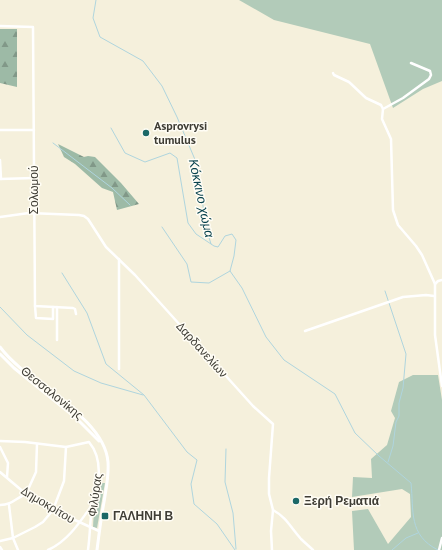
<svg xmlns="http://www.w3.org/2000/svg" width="442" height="550" font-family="'PT Sans',sans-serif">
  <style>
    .grass { fill: #b2cbb9 }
    .forest { fill: url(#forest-firs) }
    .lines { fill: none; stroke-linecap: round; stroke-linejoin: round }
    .stream { stroke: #afd5de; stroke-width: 1 }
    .minor { stroke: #fff; stroke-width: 2.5 }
    .secondary { stroke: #fff; stroke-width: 3 }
    .poi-dot { fill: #1b6867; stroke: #fffdf5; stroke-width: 1.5 }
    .labels { text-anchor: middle; stroke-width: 3; stroke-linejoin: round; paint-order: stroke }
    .poi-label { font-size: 12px; font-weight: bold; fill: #3f3d35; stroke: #fffdf5; text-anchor: start }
    .street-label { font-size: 12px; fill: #3f3d35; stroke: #fffdf5 }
    .water-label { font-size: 13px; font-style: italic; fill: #08424d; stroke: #fffdf5 }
  </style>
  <defs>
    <pattern id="forest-firs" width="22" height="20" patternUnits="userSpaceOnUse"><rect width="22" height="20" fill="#9dbaa6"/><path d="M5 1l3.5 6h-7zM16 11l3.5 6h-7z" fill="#819888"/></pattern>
  </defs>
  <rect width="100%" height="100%" fill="#f5f0dc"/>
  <g class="grass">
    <path d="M 239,0 L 442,0 L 442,81 L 423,89 L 393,108 L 370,44 L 274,20 Z"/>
    <path d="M 413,375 L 438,375 L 442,400 L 442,550 L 354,550 L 352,511 L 368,509 L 388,544 L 411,517 L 410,494 L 402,489 L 352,497 L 353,477 L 372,478 L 371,459 L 387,445 L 395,418 L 391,411 L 399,382 Z"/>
    <path d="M 100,483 L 105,483 L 97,528 L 93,527 L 94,508 Z"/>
  </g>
  <g class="forest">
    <path d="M 0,29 L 17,29 L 17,87 L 0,83 Z"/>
    <path d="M 58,144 L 84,157 L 88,156 L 95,157 L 121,183 L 139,204 L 117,210 L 113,192 L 102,188 L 75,164 L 64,157 Z"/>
  </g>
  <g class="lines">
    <g class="stream">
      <path d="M 96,0 L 93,18 L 100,37 L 143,61 L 162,86 L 177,117 L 196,162 L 207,231 L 211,244 L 214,246 L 218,247 L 225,236 L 232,234 L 236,240 L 234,256 L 230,271 L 242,288 L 266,337 L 284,360 L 335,394 L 355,433 L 379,456 L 411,483 C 414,511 408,535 438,550"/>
      <path d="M 111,128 L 125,153 L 145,162 L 170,153 L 177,158 L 188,223 L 196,234 L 211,244"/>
      <path d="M 53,143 L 112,188 L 130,205"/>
      <path d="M 162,227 L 187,264 L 191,282 L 209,283 L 230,271"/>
      <path d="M 62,273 L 87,313 L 106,364 L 144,395 L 187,452 L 197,460 L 191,484 L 194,504 L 217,524 L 235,550"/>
      <path d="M 385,291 L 406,354 L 403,388 L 399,403 L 399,416 L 396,422 L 393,446 L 388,462"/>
      <path d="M 0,307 L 27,335 L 74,371 L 101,383 L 143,395"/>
      <path d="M 226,449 L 225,482 L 233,513 L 236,549"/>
      <path d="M 392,550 L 406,538 L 418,533"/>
    </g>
    <g class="minor">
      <path d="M 0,26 L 33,27 L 35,306 L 73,308 L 75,309 L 76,314"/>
      <path d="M 411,63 L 430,71 L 431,75 L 429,79 L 403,98 L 383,109 L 382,119 L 391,139 L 393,210 L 398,225 L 416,246 L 422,255 L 435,284 L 435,335 L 442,386"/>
      <path d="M 333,73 L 334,75 L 349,82 L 366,98 L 381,105 L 383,109"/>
      <path d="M 0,130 L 34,130"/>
      <path d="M 0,160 L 1,179"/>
      <path d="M 0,179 L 34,178"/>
      <path d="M 0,217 L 29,213 L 79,215 L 84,216 L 88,219 L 106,247 L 135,275 L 253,406 L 273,424 L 269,478 L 269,494 L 273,510 L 271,531 L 272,550"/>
      <path d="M 435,284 L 438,281 L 442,280"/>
      <path d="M 35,306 L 36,318 L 53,319 L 53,307"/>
      <path d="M 57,307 L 57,340"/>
      <path d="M 305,331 L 403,297 L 426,295 L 434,296"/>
      <path d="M 119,369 L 119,259"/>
      <path d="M 0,441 L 25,442 L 66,447 L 89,442 C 100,455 100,474 97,489 C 95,495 93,501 92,507 C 90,521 90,536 88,550"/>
      <path d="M 0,447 L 8,463 L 7,477"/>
      <path d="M 0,472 L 26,494 L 53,510 L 99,531"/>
      <path d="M 0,505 C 12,505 16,498 26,494 L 36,472 L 37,444"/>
      <path d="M 9,505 L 13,538 L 18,550"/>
      <path d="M 273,510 C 286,517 291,528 301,539 C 305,543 309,546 313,550"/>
      <path d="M 0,541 L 13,538 L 35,527 L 43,522 L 53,510 L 64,481 L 66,447"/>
      <path d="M 0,547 L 2,550"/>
      <path d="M 48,550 C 68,541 80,522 92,505"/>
      <path d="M 439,550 L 442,538"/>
    </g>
    <g class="secondary">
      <path d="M 0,347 C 27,384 104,415 108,462 C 109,476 106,489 104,502 C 101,518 99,534 97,550"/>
      <path d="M 0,354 L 14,368 L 76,418 L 99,441"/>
    </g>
  </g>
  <g class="poi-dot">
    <circle cx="146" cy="133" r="4"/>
    <circle cx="296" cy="501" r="4"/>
    <rect x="101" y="512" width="8" height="8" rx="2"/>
  </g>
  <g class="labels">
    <g class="poi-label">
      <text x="154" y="130">Asprovrysi<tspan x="154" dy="14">tumulus</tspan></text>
      <text x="304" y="505">Ξερή Ρεματιά</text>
      <text x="113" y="520">ΓΑΛΗΝΗ Β</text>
    </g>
    <g class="street-label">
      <text transform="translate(34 190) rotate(-90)" y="4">Σολωμού</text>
      <text transform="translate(202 350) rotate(48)" y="4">Δαρδανελίων</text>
      <text transform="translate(52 393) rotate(39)" y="4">Θεσσαλονίκης</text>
      <text transform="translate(95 495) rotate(-82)" y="4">Φιλύρας</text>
      <text transform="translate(48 505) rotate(31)" y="4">Δημοκρίτου</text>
    </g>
    <g class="water-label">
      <text transform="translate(202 198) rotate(78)" y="5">Κόκκινο χώμα</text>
    </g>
  </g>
</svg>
